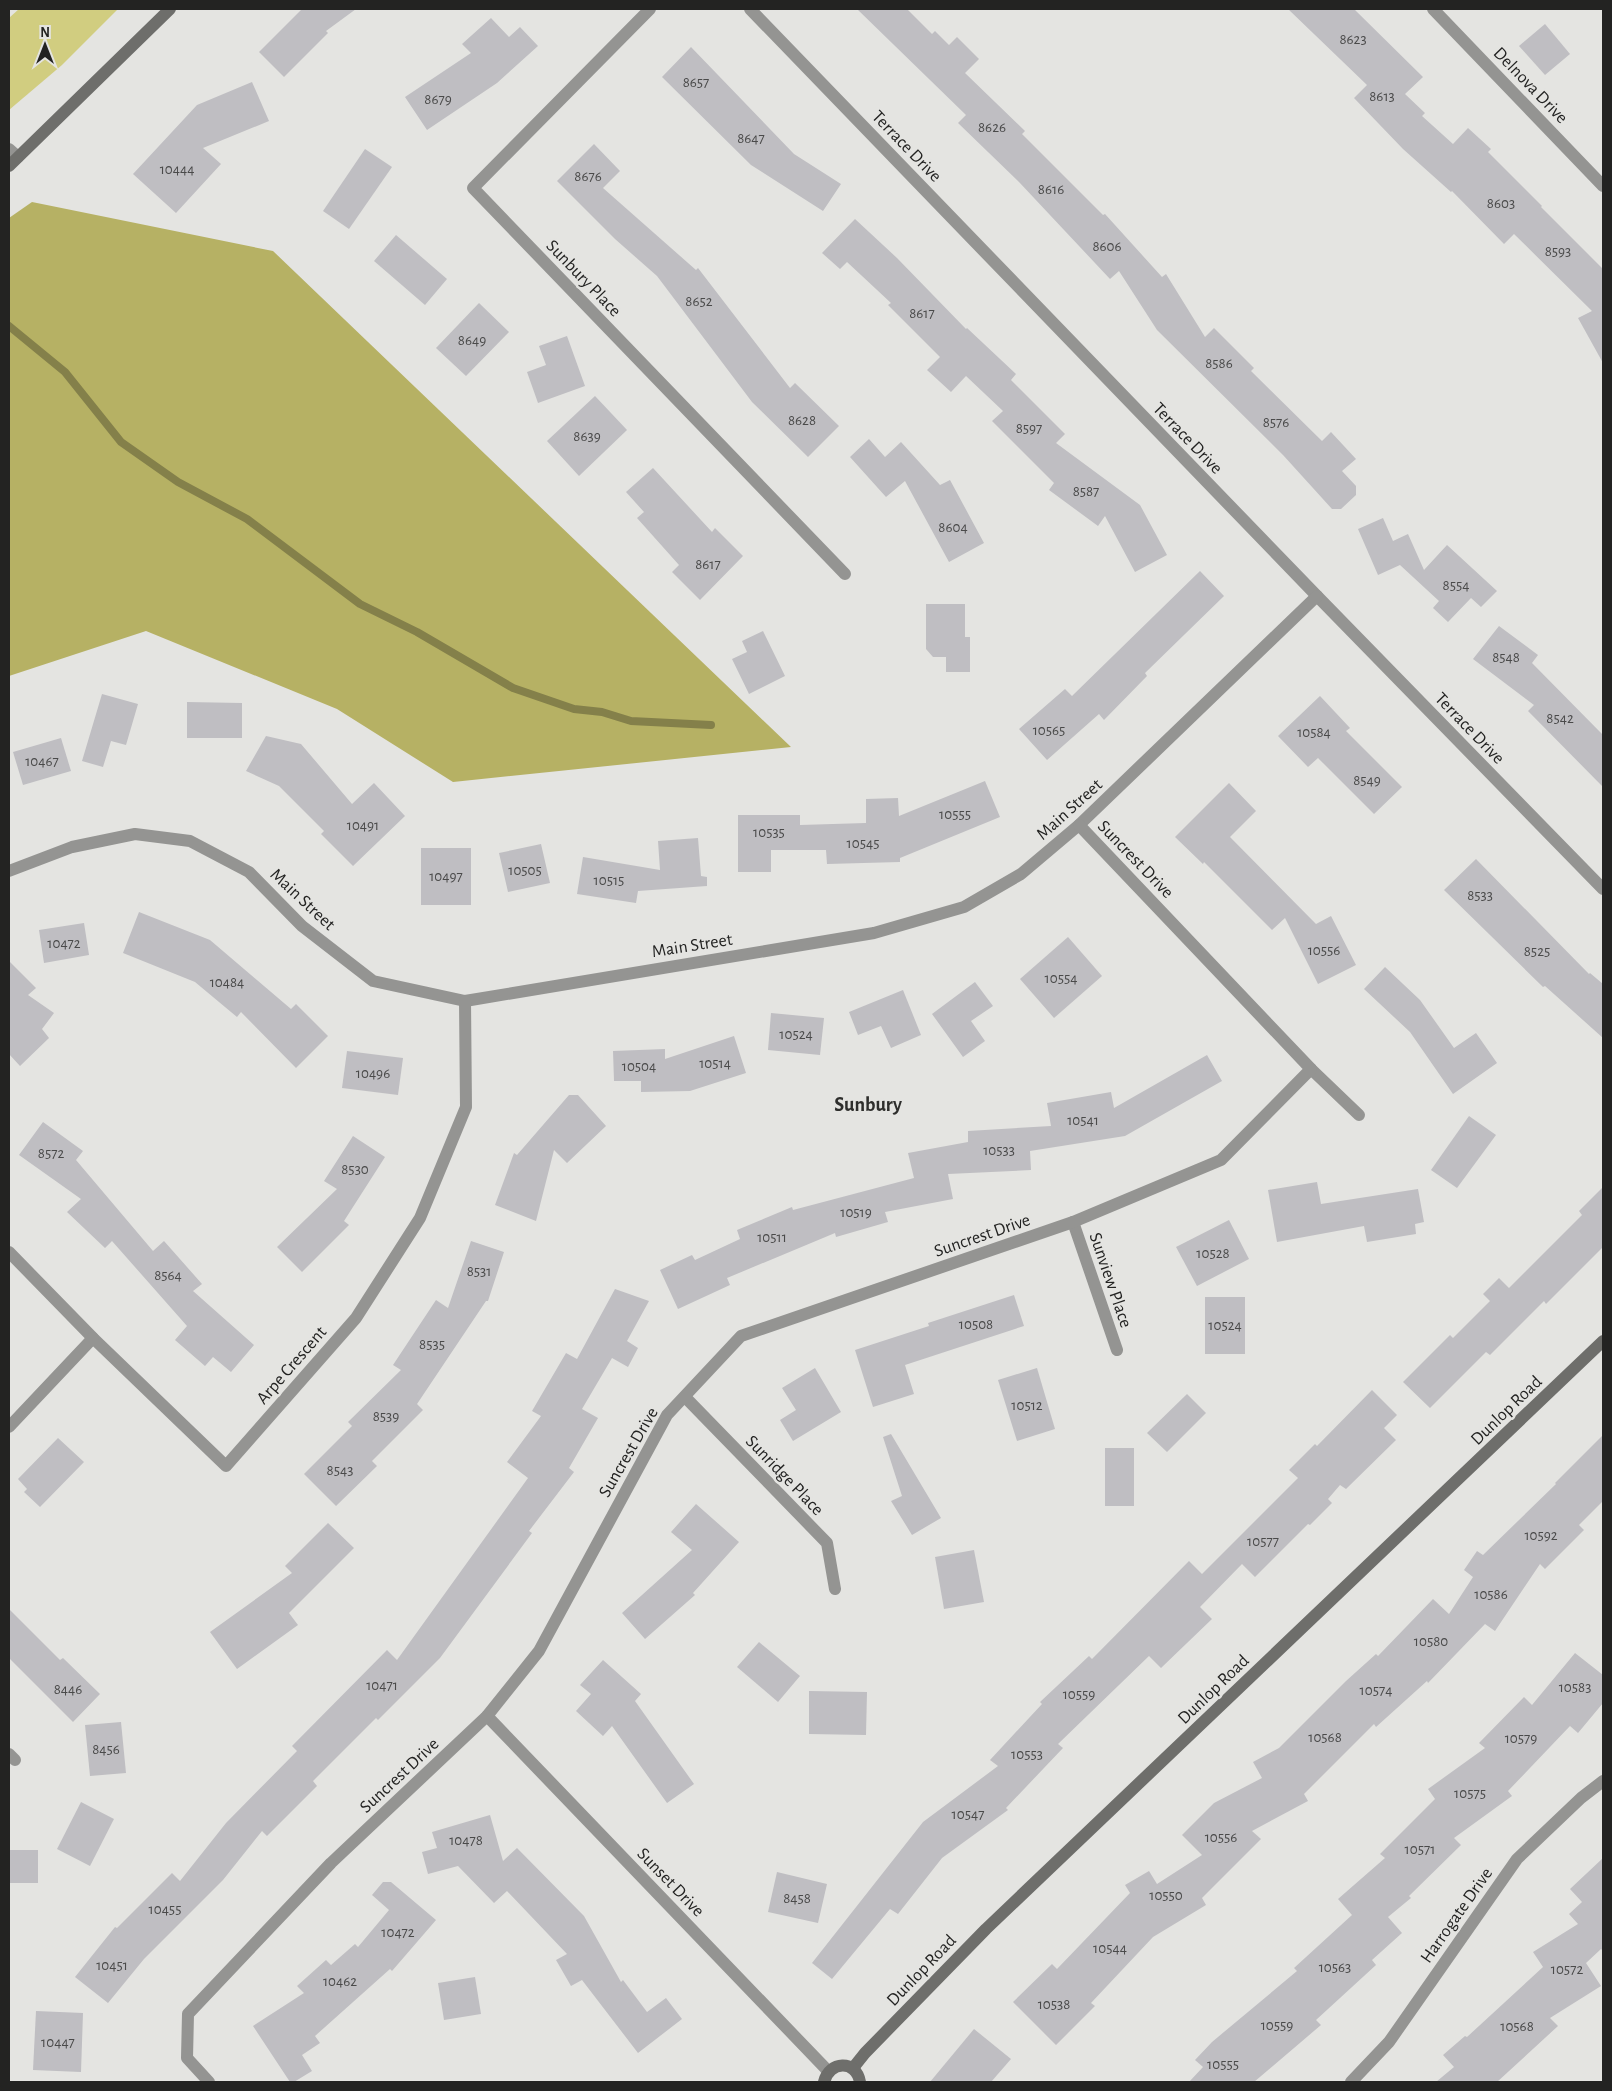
<svg xmlns="http://www.w3.org/2000/svg" width="1612" height="2091" font-family="'Alegreya Sans',sans-serif">
  <style>
    .green { fill: #d1cd80 }
    .forest { fill: #b6b164 }
    .lines { fill: none; stroke-linecap: round; stroke-linejoin: round }
    .stream { stroke: #84804a; stroke-width: 8 }
    .building { fill: #bfbec2 }
    .lane { stroke: #949492; stroke-width: 12 }
    .street { stroke: #949492; stroke-width: 12 }
    .secondary { stroke: #6e6e6b; stroke-width: 12 }
    .labels { text-anchor: middle; stroke-width: 5; stroke-linejoin: round; paint-order: stroke }
    .number-label { font-size: 15px; fill: #4a4a4a }
    .street-label { font-size: 18px; fill: #232322; stroke: #e4e4e1 }
    .quarter-label { font-size: 20px; font-weight: bold; fill: #2e2e2c; stroke: #e4e4e1 }
  </style>
  <rect width="100%" height="100%" fill="#e4e4e1"/>
  <path class="green" d="M 19,9 L 118,9 L 62,65 L 9,110 L 9,18 Z"/>
  <path class="forest" d="M 32,202 L 273,251 L 791,747 L 453,782 L 337,709 L 146,631 L 9,676 L 9,218 Z"/>
  <g class="lines">
    <path class="stream" d="M 9,326 L 65,372 L 121,442 L 178,482 L 247,519 L 360,604 L 417,632 L 513,688 L 574,709 L 602,712 L 631,721 L 711,725"/>
  </g>
  <g class="building">
    <path d="M 302,9 L 356,9 L 326,31 L 328,33 L 284,77 L 259,52 Z"/>
    <path d="M 857,9 L 907,9 L 932,34 L 935,31 L 949,45 L 957,37 L 979,59 L 965,73 L 1025,131 L 1022,134 L 1103,215 L 1105,214 L 1162,277 L 1166,274 L 1205,337 L 1214,328 L 1254,368 L 1251,371 L 1322,441 L 1331,432 L 1356,459 L 1342,471 L 1356,486 L 1356,495 L 1341,509 L 1332,509 L 1283,455 L 1157,330 L 1119,271 L 1110,279 L 1019,182 L 958,123 L 966,115 Z"/>
    <path d="M 1288,9 L 1354,9 L 1423,77 L 1405,94 L 1425,113 L 1422,116 L 1453,144 L 1468,128 L 1491,149 L 1488,152 L 1542,206 L 1541,207 L 1603,269 L 1603,363 L 1578,318 L 1592,311 L 1514,234 L 1504,244 L 1452,191 L 1451,192 L 1403,149 L 1354,98 L 1367,85 Z"/>
    <path d="M 491,18 L 509,37 L 520,27 L 538,46 L 497,83 L 427,130 L 405,97 L 471,53 L 462,44 Z"/>
    <path d="M 1545,24 L 1570,54 L 1545,75 L 1519,46 Z"/>
    <path d="M 691,47 L 794,154 L 841,184 L 823,211 L 751,165 L 662,77 Z"/>
    <path d="M 252,82 L 269,121 L 203,148 L 221,164 L 176,213 L 133,174 L 197,105 Z"/>
    <path d="M 594,144 L 620,171 L 603,188 L 696,270 L 698,268 L 790,388 L 795,383 L 839,426 L 808,457 L 752,402 L 657,276 L 615,239 L 557,181 Z"/>
    <path d="M 365,149 L 392,167 L 349,229 L 323,211 Z"/>
    <path d="M 855,219 L 897,258 L 966,329 L 967,328 L 1016,374 L 1011,380 L 1065,434 L 1056,443 L 1140,505 L 1167,555 L 1135,572 L 1105,516 L 1098,526 L 1049,490 L 1054,483 L 992,421 L 1003,411 L 966,376 L 951,392 L 927,370 L 940,357 L 888,305 L 891,303 L 847,262 L 840,269 L 822,253 Z"/>
    <path d="M 396,235 L 447,279 L 425,305 L 374,261 Z"/>
    <path d="M 479,303 L 509,332 L 466,376 L 436,348 Z"/>
    <path d="M 567,336 L 585,386 L 538,403 L 527,372 L 546,365 L 539,346 Z"/>
    <path d="M 595,396 L 627,430 L 579,476 L 547,441 Z"/>
    <path d="M 869,439 L 885,457 L 901,442 L 940,485 L 950,480 L 984,543 L 949,562 L 905,481 L 886,497 L 850,457 Z"/>
    <path d="M 653,468 L 712,532 L 715,528 L 743,556 L 700,600 L 672,572 L 679,565 L 637,518 L 644,512 L 626,492 Z"/>
    <path d="M 1383,518 L 1393,541 L 1408,534 L 1424,570 L 1447,545 L 1497,591 L 1481,607 L 1471,598 L 1448,622 L 1433,608 L 1439,601 L 1400,565 L 1378,575 L 1358,529 Z"/>
    <path d="M 1200,571 L 1224,596 L 1145,673 L 1147,676 L 1104,720 L 1099,714 L 1047,760 L 1019,729 L 1065,689 L 1072,696 Z"/>
    <path d="M 926,604 L 965,604 L 965,637 L 970,637 L 970,672 L 946,672 L 946,657 L 933,657 L 926,649 Z"/>
    <path d="M 1499,626 L 1538,655 L 1532,663 L 1603,735 L 1603,787 L 1528,711 L 1534,705 L 1473,659 Z"/>
    <path d="M 763,631 L 785,676 L 749,694 L 732,659 L 747,652 L 742,641 Z"/>
    <path d="M 102,694 L 138,704 L 126,745 L 111,741 L 103,767 L 82,761 Z"/>
    <path d="M 1320,696 L 1350,728 L 1346,731 L 1402,787 L 1374,814 L 1318,758 L 1308,767 L 1278,736 Z"/>
    <path d="M 187,702 L 242,703 L 242,738 L 187,738 Z"/>
    <path d="M 266,736 L 301,744 L 352,804 L 374,783 L 405,816 L 353,866 L 321,834 L 324,831 L 279,786 L 246,771 Z"/>
    <path d="M 61,738 L 71,771 L 23,785 L 13,752 Z"/>
    <path d="M 985,781 L 1000,817 L 900,858 L 900,862 L 827,864 L 826,850 L 771,850 L 771,872 L 738,872 L 738,815 L 800,815 L 800,825 L 866,823 L 866,799 L 898,798 L 899,816 Z"/>
    <path d="M 1229,783 L 1256,811 L 1230,837 L 1316,924 L 1331,916 L 1356,965 L 1318,984 L 1285,918 L 1272,930 L 1204,862 L 1203,864 L 1175,837 Z"/>
    <path d="M 698,838 L 701,876 L 707,877 L 707,886 L 638,891 L 636,903 L 577,894 L 583,857 L 660,870 L 658,841 Z"/>
    <path d="M 541,844 L 550,883 L 508,892 L 499,853 Z"/>
    <rect x="421" y="848" width="50" height="57"/>
    <path d="M 1476,859 L 1589,974 L 1590,973 L 1603,984 L 1603,1038 L 1545,986 L 1543,987 L 1444,890 Z"/>
    <path d="M 139,912 L 210,940 L 291,1009 L 296,1004 L 328,1036 L 296,1068 L 241,1012 L 237,1017 L 195,982 L 123,953 Z"/>
    <path d="M 84,923 L 89,955 L 44,963 L 39,930 Z"/>
    <path d="M 1068,937 L 1102,976 L 1054,1018 L 1020,979 Z"/>
    <path d="M 9,961 L 36,988 L 28,995 L 54,1013 L 42,1029 L 49,1038 L 20,1066 L 9,1054 Z"/>
    <path d="M 1385,967 L 1420,1000 L 1454,1048 L 1476,1033 L 1497,1063 L 1453,1094 L 1410,1032 L 1364,989 Z"/>
    <path d="M 975,982 L 993,1006 L 971,1021 L 985,1041 L 963,1057 L 932,1014 Z"/>
    <path d="M 903,990 L 921,1035 L 891,1048 L 881,1026 L 858,1035 L 849,1012 Z"/>
    <path d="M 771,1013 L 824,1018 L 820,1055 L 768,1050 Z"/>
    <path d="M 734,1036 L 746,1073 L 690,1091 L 641,1092 L 641,1081 L 614,1081 L 613,1051 L 665,1049 L 665,1059 Z"/>
    <path d="M 347,1051 L 403,1058 L 398,1095 L 342,1088 Z"/>
    <path d="M 1207,1055 L 1222,1081 L 1125,1136 L 1030,1151 L 1031,1170 L 948,1174 L 953,1199 L 885,1212 L 888,1222 L 836,1237 L 835,1233 L 727,1278 L 730,1285 L 678,1309 L 660,1270 L 692,1255 L 695,1260 L 740,1239 L 737,1230 L 792,1207 L 793,1210 L 914,1178 L 908,1153 L 968,1142 L 968,1131 L 1051,1126 L 1047,1103 L 1111,1092 L 1114,1108 Z"/>
    <path d="M 569,1095 L 578,1095 L 606,1126 L 567,1163 L 554,1150 L 536,1221 L 495,1205 L 514,1153 L 517,1155 Z"/>
    <path d="M 1469,1116 L 1496,1135 L 1457,1188 L 1431,1170 Z"/>
    <path d="M 43,1122 L 83,1151 L 76,1160 L 153,1251 L 164,1241 L 202,1284 L 193,1291 L 254,1345 L 231,1372 L 213,1357 L 205,1366 L 175,1340 L 187,1326 L 112,1241 L 105,1248 L 67,1212 L 81,1199 L 19,1155 Z"/>
    <path d="M 353,1136 L 385,1157 L 344,1221 L 349,1225 L 302,1272 L 277,1247 L 337,1189 L 324,1181 Z"/>
    <path d="M 1317,1182 L 1321,1204 L 1418,1189 L 1424,1222 L 1415,1224 L 1416,1234 L 1367,1242 L 1364,1226 L 1277,1242 L 1268,1190 Z"/>
    <path d="M 1603,1187 L 1603,1247 L 1546,1304 L 1544,1301 L 1490,1355 L 1486,1352 L 1430,1408 L 1403,1382 L 1450,1335 L 1453,1338 L 1490,1301 L 1483,1294 L 1499,1278 L 1509,1288 L 1582,1215 L 1579,1211 Z"/>
    <path d="M 1229,1220 L 1249,1259 L 1197,1286 L 1176,1247 Z"/>
    <path d="M 471,1241 L 504,1252 L 488,1301 L 486,1301 L 417,1404 L 423,1410 L 372,1461 L 377,1466 L 336,1506 L 304,1474 L 352,1426 L 348,1422 L 401,1370 L 393,1365 L 436,1300 L 448,1308 Z"/>
    <path d="M 615,1289 L 649,1301 L 627,1341 L 638,1348 L 628,1367 L 612,1358 L 582,1409 L 598,1418 L 569,1468 L 574,1472 L 529,1531 L 532,1533 L 440,1658 L 378,1720 L 376,1718 L 313,1781 L 317,1786 L 267,1836 L 262,1831 L 223,1880 L 144,1959 L 108,2003 L 75,1977 L 115,1927 L 117,1928 L 172,1873 L 180,1881 L 226,1823 L 297,1751 L 292,1746 L 387,1650 L 397,1660 L 528,1478 L 507,1462 L 541,1416 L 532,1411 L 566,1353 L 577,1359 Z"/>
    <path d="M 1014,1295 L 1024,1326 L 905,1365 L 914,1394 L 873,1407 L 855,1350 L 929,1326 L 928,1323 Z"/>
    <rect x="1205" y="1297" width="40" height="57"/>
    <path d="M 815,1368 L 841,1412 L 793,1441 L 780,1420 L 796,1410 L 782,1388 Z"/>
    <path d="M 1037,1368 L 1055,1429 L 1017,1441 L 998,1380 Z"/>
    <path d="M 1372,1390 L 1397,1415 L 1384,1428 L 1396,1440 L 1346,1489 L 1340,1485 L 1328,1499 L 1332,1503 L 1310,1525 L 1308,1524 L 1255,1577 L 1242,1564 L 1200,1607 L 1212,1619 L 1161,1668 L 1149,1656 L 1058,1744 L 1063,1748 L 1006,1808 L 1008,1810 L 942,1858 L 898,1914 L 890,1909 L 832,1979 L 812,1963 L 923,1822 L 998,1766 L 990,1760 L 1042,1704 L 1040,1702 L 1089,1656 L 1092,1659 L 1189,1561 L 1202,1574 L 1298,1478 L 1289,1470 L 1315,1444 L 1317,1446 Z"/>
    <path d="M 1187,1394 L 1206,1413 L 1167,1452 L 1147,1433 Z"/>
    <path d="M 891,1434 L 941,1518 L 912,1535 L 891,1501 L 902,1496 L 883,1437 Z"/>
    <path d="M 1603,1435 L 1603,1501 L 1579,1525 L 1584,1530 L 1545,1569 L 1540,1564 L 1495,1631 L 1485,1624 L 1428,1683 L 1427,1681 L 1376,1727 L 1374,1724 L 1304,1794 L 1308,1801 L 1252,1831 L 1261,1839 L 1202,1898 L 1206,1905 L 1153,1937 L 1091,2003 L 1095,2006 L 1056,2045 L 1013,2002 L 1052,1964 L 1057,1969 L 1130,1893 L 1125,1885 L 1149,1871 L 1157,1884 L 1202,1855 L 1182,1835 L 1214,1803 L 1262,1778 L 1253,1762 L 1279,1748 L 1346,1681 L 1376,1654 L 1378,1656 L 1433,1599 L 1449,1614 L 1473,1577 L 1464,1570 L 1477,1551 L 1483,1555 L 1556,1484 L 1555,1483 Z"/>
    <path d="M 58,1438 L 84,1462 L 40,1507 L 24,1492 L 27,1489 L 18,1479 Z"/>
    <rect x="1105" y="1448" width="29" height="58"/>
    <path d="M 696,1504 L 739,1542 L 693,1593 L 695,1595 L 645,1639 L 622,1613 L 692,1550 L 671,1532 Z"/>
    <path d="M 328,1523 L 354,1548 L 289,1613 L 298,1625 L 237,1669 L 210,1632 L 292,1573 L 285,1566 Z"/>
    <path d="M 974,1550 L 984,1602 L 944,1609 L 935,1557 Z"/>
    <path d="M 9,1609 L 60,1660 L 63,1658 L 100,1694 L 73,1722 L 9,1658 Z"/>
    <path d="M 759,1642 L 800,1676 L 778,1702 L 737,1667 Z"/>
    <path d="M 1575,1653 L 1603,1675 L 1603,1703 L 1578,1733 L 1570,1726 L 1508,1791 L 1512,1796 L 1454,1838 L 1461,1845 L 1409,1896 L 1411,1898 L 1388,1917 L 1402,1933 L 1372,1960 L 1376,1965 L 1316,2020 L 1321,2025 L 1254,2082 L 1189,2082 L 1203,2067 L 1195,2060 L 1212,2042 L 1297,1971 L 1294,1968 L 1352,1915 L 1338,1899 L 1385,1858 L 1380,1854 L 1435,1799 L 1428,1789 L 1485,1748 L 1479,1743 L 1524,1697 L 1532,1705 Z"/>
    <path d="M 603,1660 L 641,1694 L 635,1701 L 694,1784 L 667,1803 L 612,1726 L 603,1736 L 576,1711 L 591,1694 L 580,1685 Z"/>
    <path d="M 809,1691 L 867,1692 L 866,1735 L 809,1734 Z"/>
    <path d="M 121,1722 L 126,1773 L 90,1776 L 85,1725 Z"/>
    <path d="M 81,1802 L 114,1819 L 90,1866 L 57,1849 Z"/>
    <path d="M 490,1815 L 503,1861 L 517,1848 L 584,1916 L 621,1982 L 623,1980 L 647,2012 L 666,1998 L 682,2019 L 638,2053 L 582,1980 L 571,1986 L 556,1960 L 567,1954 L 507,1891 L 494,1903 L 458,1866 L 428,1874 L 422,1852 L 437,1848 L 432,1832 Z"/>
    <rect x="9" y="1850" width="29" height="33"/>
    <path d="M 1603,1858 L 1603,1951 L 1601,1949 L 1586,1963 L 1601,1986 L 1550,2018 L 1558,2026 L 1497,2082 L 1436,2082 L 1454,2067 L 1443,2055 L 1465,2036 L 1467,2037 L 1543,1967 L 1533,1952 L 1578,1924 L 1569,1914 L 1582,1902 L 1570,1889 Z"/>
    <path d="M 777,1872 L 827,1884 L 818,1923 L 768,1912 Z"/>
    <path d="M 383,1882 L 391,1882 L 436,1920 L 392,1971 L 390,1969 L 315,2036 L 320,2043 L 302,2055 L 312,2071 L 294,2082 L 290,2082 L 253,2026 L 304,1993 L 297,1986 L 326,1960 L 331,1965 L 355,1944 L 358,1947 L 389,1910 L 372,1895 Z"/>
    <path d="M 475,1977 L 481,2014 L 444,2020 L 438,1983 Z"/>
    <path d="M 36,2011 L 83,2013 L 81,2072 L 33,2070 Z"/>
    <path d="M 974,2029 L 1011,2059 L 991,2082 L 930,2082 Z"/>
  </g>
  <g class="lines">
    <path class="lane" d="M 9,149 L 18,157"/>
    <g class="street">
      <path d="M 650,9 L 473,188 L 845,574"/>
      <path d="M 750,9 L 1317,596 L 1603,889"/>
      <path d="M 1433,9 L 1603,186"/>
      <path d="M 9,871 L 72,847 L 135,834 L 190,841 L 249,872 L 302,926 L 373,981 L 465,1001 L 874,933 L 964,907 L 1021,874 L 1079,825 L 1317,596"/>
      <path d="M 1311,1069 L 1359,1115"/>
      <path d="M 1073,1222 L 1117,1350"/>
      <path d="M 9,1252 L 93,1338 L 226,1466 L 356,1318 L 420,1218 L 466,1107 L 465,1001"/>
      <path d="M 685,1397 L 827,1543 L 835,1589"/>
      <path d="M 9,1427 L 93,1338"/>
      <path d="M 487,1716 L 829,2072"/>
      <path d="M 9,1754 L 15,1760"/>
      <path d="M 209,2082 L 187,2058 L 188,2014 L 331,1863 L 487,1716 L 539,1651 L 667,1415 L 741,1336 L 1073,1222 L 1221,1160 L 1311,1069 L 1079,825"/>
      <path d="M 1351,2082 L 1389,2042 L 1517,1859 L 1581,1798 L 1603,1781"/>
    </g>
    <g class="secondary">
      <path d="M 9,166 L 170,9"/>
      <path d="M 853,2068 L 865,2053 L 986,1929 L 1603,1341"/>
      <path d="M 824,2082 C 829,2061 856,2059 860,2082"/>
    </g>
  </g>
  <g class="labels">
    <g class="number-label">
      <text x="1353" y="44">8623</text>
      <text x="696" y="87">8657</text>
      <text x="1382" y="101">8613</text>
      <text x="438" y="104">8679</text>
      <text x="992" y="132">8626</text>
      <text x="751" y="143">8647</text>
      <text x="177" y="174">10444</text>
      <text x="588" y="181">8676</text>
      <text x="1051" y="194">8616</text>
      <text x="1501" y="208">8603</text>
      <text x="1107" y="251">8606</text>
      <text x="1558" y="256">8593</text>
      <text x="699" y="306">8652</text>
      <text x="922" y="318">8617</text>
      <text x="472" y="345">8649</text>
      <text x="1219" y="368">8586</text>
      <text x="802" y="425">8628</text>
      <text x="1276" y="427">8576</text>
      <text x="1029" y="433">8597</text>
      <text x="587" y="441">8639</text>
      <text x="1086" y="496">8587</text>
      <text x="953" y="532">8604</text>
      <text x="708" y="569">8617</text>
      <text x="1456" y="590">8554</text>
      <text x="1506" y="662">8548</text>
      <text x="1560" y="723">8542</text>
      <text x="1049" y="735">10565</text>
      <text x="1314" y="737">10584</text>
      <text x="42" y="766">10467</text>
      <text x="1367" y="785">8549</text>
      <text x="955" y="819">10555</text>
      <text x="363" y="830">10491</text>
      <text x="769" y="837">10535</text>
      <text x="863" y="848">10545</text>
      <text x="525" y="875">10505</text>
      <text x="446" y="881">10497</text>
      <text x="609" y="885">10515</text>
      <text x="1480" y="900">8533</text>
      <text x="64" y="948">10472</text>
      <text x="1324" y="955">10556</text>
      <text x="1537" y="956">8525</text>
      <text x="1061" y="983">10554</text>
      <text x="227" y="987">10484</text>
      <text x="796" y="1039">10524</text>
      <text x="715" y="1068">10514</text>
      <text x="639" y="1071">10504</text>
      <text x="373" y="1078">10496</text>
      <text x="1083" y="1125">10541</text>
      <text x="999" y="1155">10533</text>
      <text x="51" y="1158">8572</text>
      <text x="355" y="1174">8530</text>
      <text x="856" y="1217">10519</text>
      <text x="772" y="1242">10511</text>
      <text x="1213" y="1258">10528</text>
      <text x="479" y="1276">8531</text>
      <text x="168" y="1280">8564</text>
      <text x="976" y="1329">10508</text>
      <text x="1225" y="1330">10524</text>
      <text x="432" y="1349">8535</text>
      <text x="1027" y="1410">10512</text>
      <text x="386" y="1421">8539</text>
      <text x="340" y="1475">8543</text>
      <text x="1541" y="1540">10592</text>
      <text x="1263" y="1546">10577</text>
      <text x="1491" y="1599">10586</text>
      <text x="1431" y="1646">10580</text>
      <text x="382" y="1690">10471</text>
      <text x="1575" y="1692">10583</text>
      <text x="68" y="1694">8446</text>
      <text x="1376" y="1695">10574</text>
      <text x="1079" y="1699">10559</text>
      <text x="1325" y="1742">10568</text>
      <text x="1521" y="1743">10579</text>
      <text x="106" y="1754">8456</text>
      <text x="1027" y="1759">10553</text>
      <text x="1470" y="1798">10575</text>
      <text x="968" y="1819">10547</text>
      <text x="1221" y="1842">10556</text>
      <text x="466" y="1845">10478</text>
      <text x="1420" y="1854">10571</text>
      <text x="1166" y="1900">10550</text>
      <text x="797" y="1903">8458</text>
      <text x="165" y="1914">10455</text>
      <text x="398" y="1937">10472</text>
      <text x="1110" y="1953">10544</text>
      <text x="112" y="1970">10451</text>
      <text x="1335" y="1972">10563</text>
      <text x="1567" y="1974">10572</text>
      <text x="340" y="1986">10462</text>
      <text x="1054" y="2009">10538</text>
      <text x="1277" y="2030">10559</text>
      <text x="1517" y="2031">10568</text>
      <text x="58" y="2047">10447</text>
      <text x="1223" y="2069">10555</text>
    </g>
    <g class="street-label">
      <text transform="translate(1531 85) rotate(46)" y="6">Delnova Drive</text>
      <text transform="translate(907 146) rotate(46)" y="6">Terrace Drive</text>
      <text transform="translate(584 278) rotate(46)" y="6">Sunbury Place</text>
      <text transform="translate(1188 438) rotate(46)" y="6">Terrace Drive</text>
      <text transform="translate(1470 728) rotate(46)" y="6">Terrace Drive</text>
      <text transform="translate(1069 809) rotate(-42)" y="6">Main Street</text>
      <text transform="translate(1136 859) rotate(46)" y="6">Suncrest Drive</text>
      <text transform="translate(303 899) rotate(43)" y="6">Main Street</text>
      <text transform="translate(692 945) rotate(-9)" y="6">Main Street</text>
      <text transform="translate(982 1235) rotate(-19)" y="6">Suncrest Drive</text>
      <text transform="translate(1111 1280) rotate(71)" y="6">Sunview Place</text>
      <text transform="translate(291 1365) rotate(-49)" y="6">Arpe Crescent</text>
      <text transform="translate(1506 1410) rotate(-44)" y="6">Dunlop Road</text>
      <text transform="translate(628 1452) rotate(-60)" y="6">Suncrest Drive</text>
      <text transform="translate(785 1475) rotate(46)" y="6">Sunridge Place</text>
      <text transform="translate(1213 1689) rotate(-44)" y="6">Dunlop Road</text>
      <text transform="translate(399 1775) rotate(-43)" y="6">Suncrest Drive</text>
      <text transform="translate(671 1882) rotate(46)" y="6">Sunset Drive</text>
      <text transform="translate(1456 1915) rotate(-55)" y="6">Harrogate Drive</text>
      <text transform="translate(921 1970) rotate(-46)" y="6">Dunlop Road</text>
    </g>
    <g class="quarter-label">
      <text x="868" y="1111">Sunbury</text>
    </g>
  </g>
  <rect width="1612" height="2091" fill="none" stroke="#232322" stroke-width="20"/>
  <g transform="translate(45 45)" stroke="#e4e4e1" stroke-width="4" paint-order="stroke">
  <path d="M0-4L9 19L0 12L-9 19Z" fill="#232322"/>
  <text y="-8" font-size="14" font-weight="bold" text-anchor="middle" fill="#232322">N</text>
  </g>
</svg>
